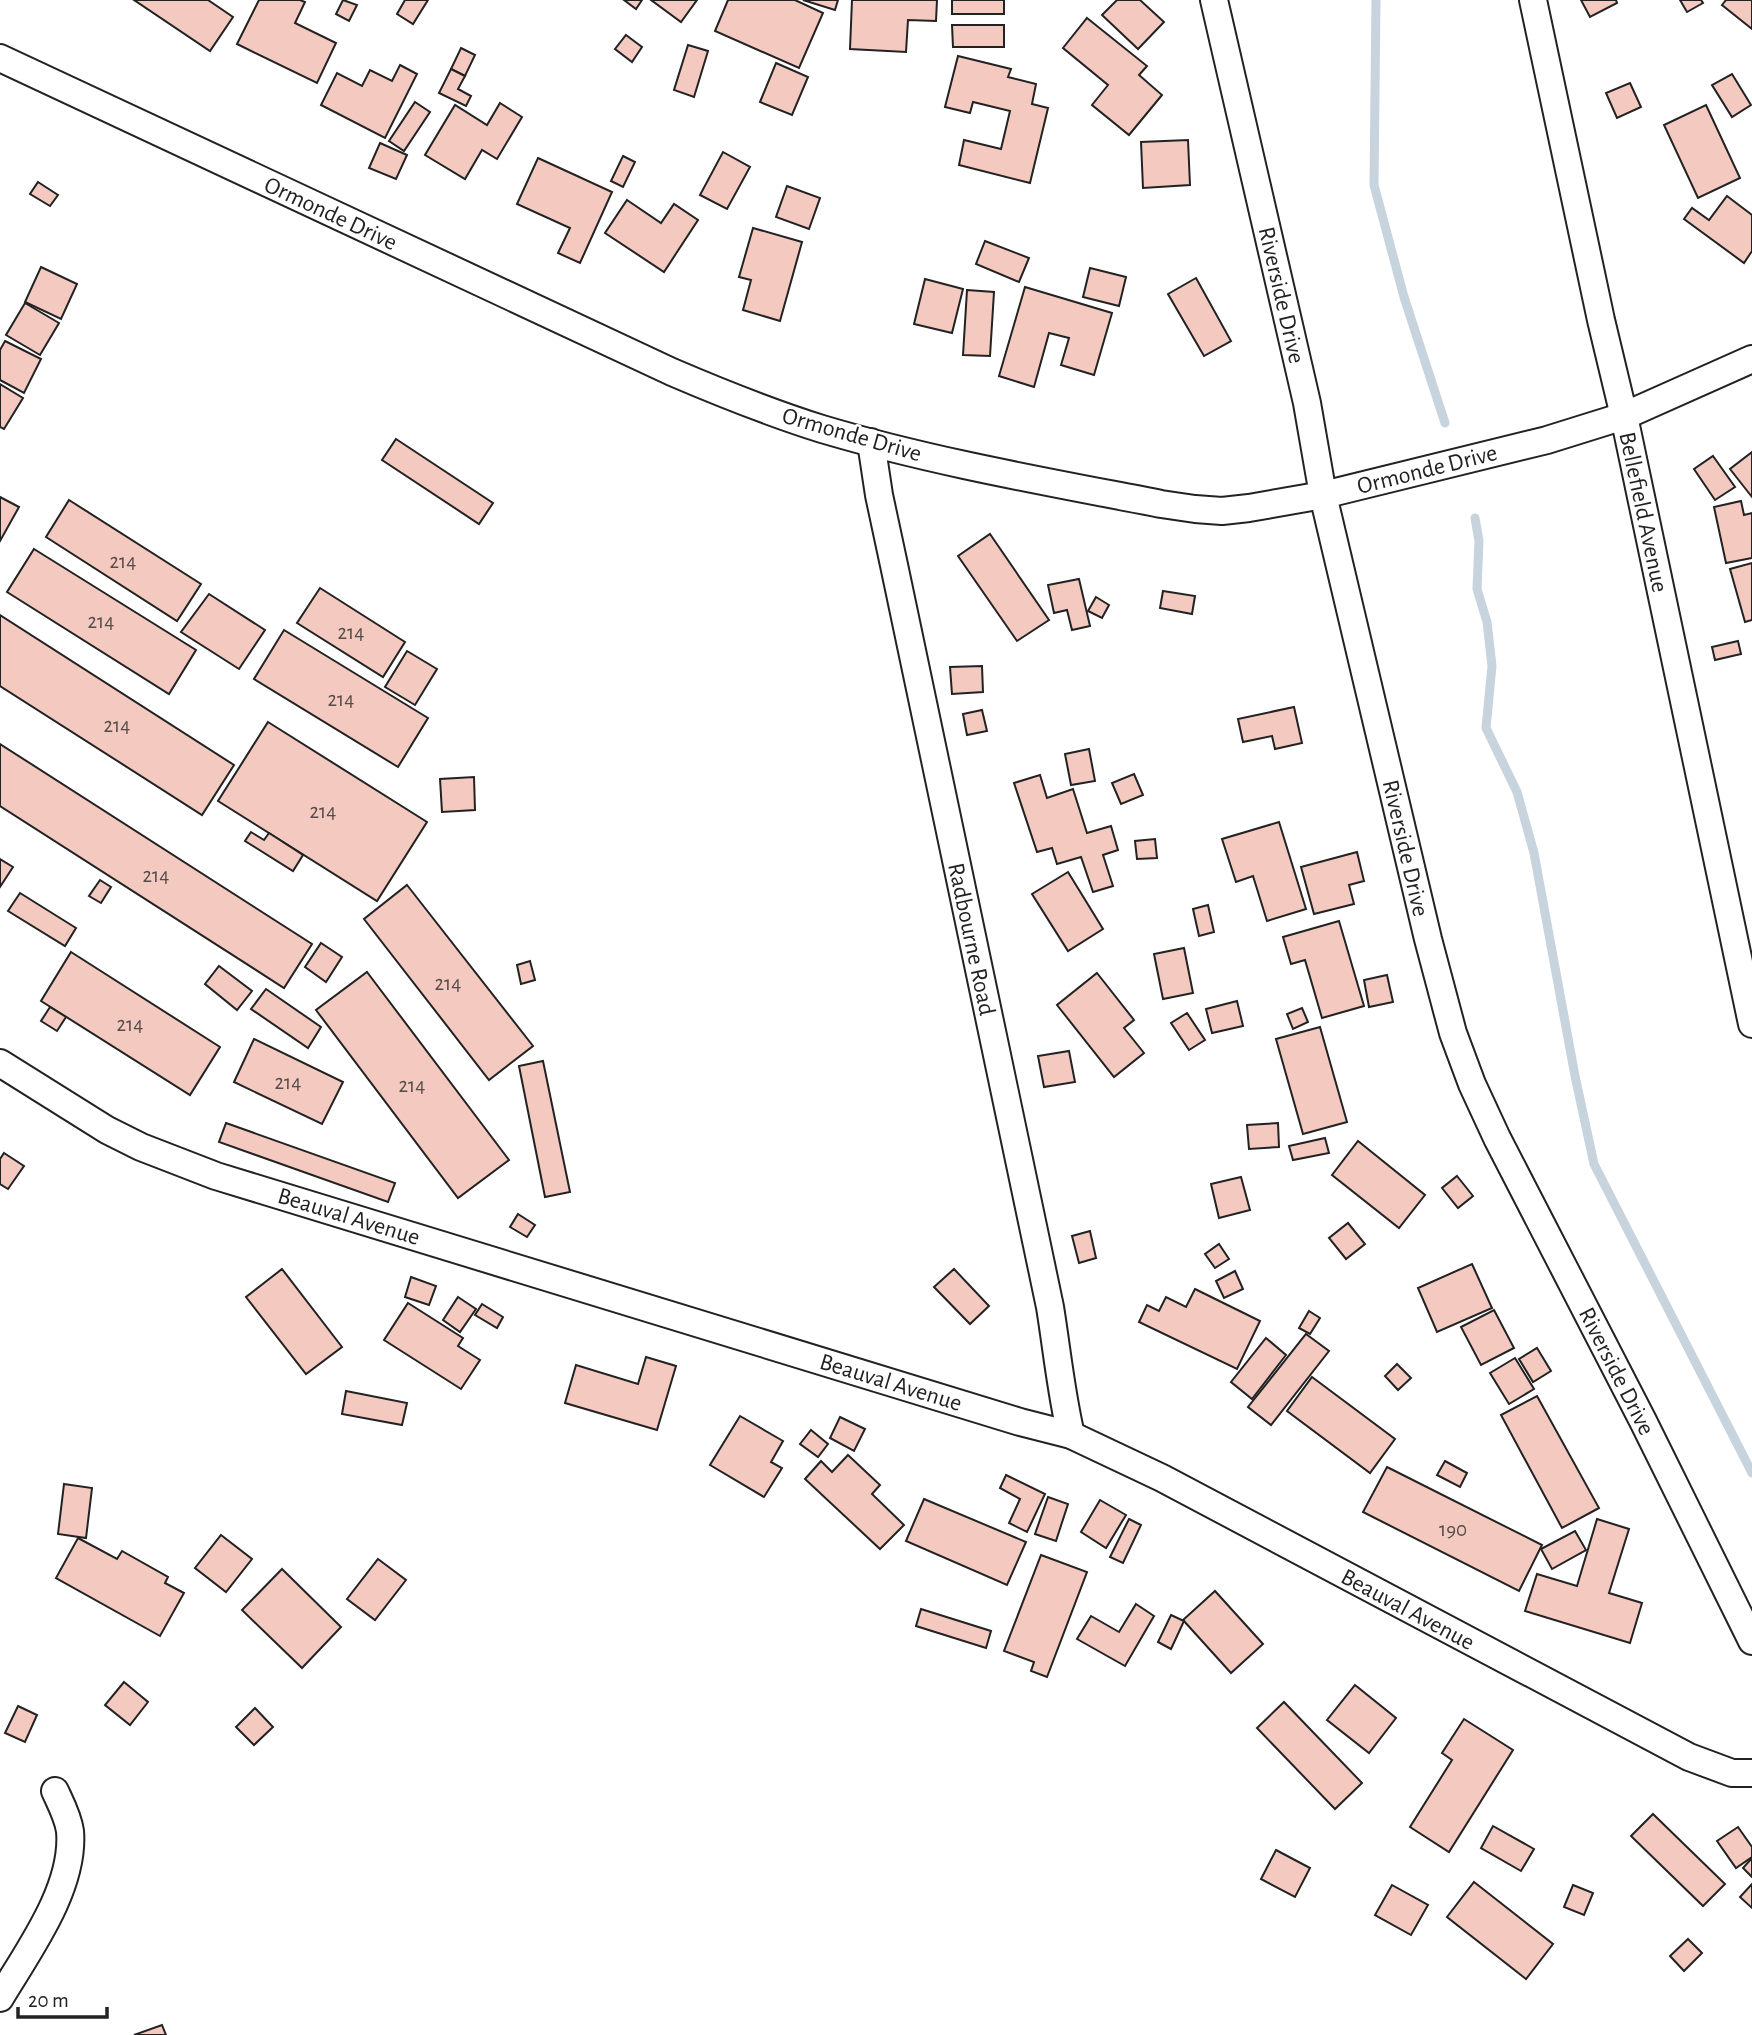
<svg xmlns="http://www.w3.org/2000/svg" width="1752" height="2035" font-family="'Alegreya Sans',sans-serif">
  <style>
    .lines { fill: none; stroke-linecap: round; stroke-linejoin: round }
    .stream { stroke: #c7d3dd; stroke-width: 9 }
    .building { fill: #f3c9c0; stroke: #222; stroke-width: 2 }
    .street-casing { stroke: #222; stroke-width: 30 }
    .street { stroke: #fff; stroke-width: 26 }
    .labels { text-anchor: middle; stroke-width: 5; stroke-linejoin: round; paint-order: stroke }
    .number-label { font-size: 21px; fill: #564c4a }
    .street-label { font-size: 24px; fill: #222; stroke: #fff }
  </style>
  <rect width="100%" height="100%" fill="#fff"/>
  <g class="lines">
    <g class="stream">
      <path d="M 1376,0 L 1374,185 L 1404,297 L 1445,423"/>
      <path d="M 1475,518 L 1479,541 L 1477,589 L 1487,622 L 1492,666 L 1486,728 L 1517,792 L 1534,853 L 1575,1076 L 1594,1164 L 1752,1473"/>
    </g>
  </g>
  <g class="building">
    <path d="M 134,0 L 208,0 L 233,17 L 210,51 Z"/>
    <path d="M 259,0 L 300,0 L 305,2 L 295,23 L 336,43 L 317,83 L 237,44 Z"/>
    <path d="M 343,0 L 357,5 L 349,21 L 336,14 Z"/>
    <path d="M 405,0 L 428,0 L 413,24 L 397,14 Z"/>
    <path d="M 624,0 L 642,0 L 636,9 Z"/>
    <path d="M 651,0 L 697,0 L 681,22 Z"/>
    <path d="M 728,0 L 795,0 L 823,13 L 799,68 L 715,31 Z"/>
    <path d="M 803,0 L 838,0 L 835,10 Z"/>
    <path d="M 852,0 L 937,0 L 936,21 L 908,20 L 906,52 L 850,49 Z"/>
    <rect x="952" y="0" width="52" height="14"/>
    <path d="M 1117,0 L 1140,0 L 1164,22 L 1138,49 L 1102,15 Z"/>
    <path d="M 1581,0 L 1616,0 L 1617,3 L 1590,17 Z"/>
    <path d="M 1680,0 L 1701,0 L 1703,3 L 1687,12 Z"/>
    <path d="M 1726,0 L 1752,0 L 1752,29 L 1722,5 Z"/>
    <path d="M 1087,18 L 1147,66 L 1139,75 L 1162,95 L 1129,135 L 1092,105 L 1108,85 L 1063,48 Z"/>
    <path d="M 952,25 L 1004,25 L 1004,47 L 953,47 Z"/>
    <path d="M 626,35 L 642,47 L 632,62 L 615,49 Z"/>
    <path d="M 688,45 L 708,51 L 694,97 L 674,90 Z"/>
    <path d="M 461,48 L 475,55 L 465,76 L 451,69 Z"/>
    <path d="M 958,56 L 1011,69 L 1008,77 L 1036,84 L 1032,104 L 1048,108 L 1030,183 L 959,165 L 964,140 L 1001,149 L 1010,111 L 973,102 L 970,113 L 945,107 Z"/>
    <path d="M 776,63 L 808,77 L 792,115 L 760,102 Z"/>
    <path d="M 400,65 L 417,74 L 385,138 L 321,105 L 337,73 L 362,86 L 370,70 L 392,81 Z"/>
    <path d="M 451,69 L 465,76 L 458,89 L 471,96 L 466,106 L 439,93 Z"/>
    <path d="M 1732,74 L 1751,105 L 1732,117 L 1712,85 Z"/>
    <path d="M 1630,83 L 1641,107 L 1617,118 L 1606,93 Z"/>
    <path d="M 415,102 L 430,112 L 404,151 L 389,141 Z"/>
    <path d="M 500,103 L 522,117 L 497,159 L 482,150 L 465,179 L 425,155 L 455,105 L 487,125 Z"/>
    <path d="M 1706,105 L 1740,178 L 1698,198 L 1664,125 Z"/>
    <path d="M 1188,140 L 1190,185 L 1143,188 L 1141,142 Z"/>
    <path d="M 380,143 L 407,155 L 396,179 L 369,168 Z"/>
    <path d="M 723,152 L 750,167 L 727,209 L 700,195 Z"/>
    <path d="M 623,156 L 635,162 L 623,187 L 611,181 Z"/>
    <path d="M 538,158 L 612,192 L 580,263 L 558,253 L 570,228 L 517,204 Z"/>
    <path d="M 38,182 L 58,195 L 50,206 L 30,194 Z"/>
    <path d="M 787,186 L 820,198 L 809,229 L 776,217 Z"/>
    <path d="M 1727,196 L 1752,215 L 1752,251 L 1744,263 L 1684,219 L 1692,208 L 1709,220 Z"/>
    <path d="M 627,200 L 661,223 L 674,204 L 698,220 L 664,272 L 605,233 Z"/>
    <path d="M 753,228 L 802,242 L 780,321 L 743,310 L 751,280 L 739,277 Z"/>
    <path d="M 985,241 L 1029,258 L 1019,282 L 976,264 Z"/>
    <path d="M 41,267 L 77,284 L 61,319 L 25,302 Z"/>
    <path d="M 1090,268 L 1126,277 L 1119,306 L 1083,297 Z"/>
    <path d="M 1196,278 L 1231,341 L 1204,356 L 1168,294 Z"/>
    <path d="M 925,279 L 963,289 L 952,333 L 914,324 Z"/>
    <path d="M 1025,287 L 1112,313 L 1094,375 L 1061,365 L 1069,338 L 1049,333 L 1034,387 L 999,376 Z"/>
    <path d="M 967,290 L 994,292 L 990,356 L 963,355 Z"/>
    <path d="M 25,303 L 59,323 L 40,355 L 6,335 Z"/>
    <path d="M 5,341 L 41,359 L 24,393 L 0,380 L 0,350 Z"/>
    <path d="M 0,384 L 23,398 L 4,429 L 0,427 Z"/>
    <path d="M 396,439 L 493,503 L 479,524 L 382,460 Z"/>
    <path d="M 1752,452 L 1752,497 L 1730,469 Z"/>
    <path d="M 1713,456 L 1735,487 L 1715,500 L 1694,469 Z"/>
    <path d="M 0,497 L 19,507 L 0,541 Z"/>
    <path d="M 69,500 L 201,584 L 177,621 L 46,537 Z"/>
    <path d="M 1741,501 L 1744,515 L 1752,513 L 1752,558 L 1726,563 L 1714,507 Z"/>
    <path d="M 990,534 L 1049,620 L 1017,641 L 958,556 Z"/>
    <path d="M 34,549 L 196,650 L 169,694 L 7,592 Z"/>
    <path d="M 1752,563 L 1752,620 L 1745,622 L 1730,569 Z"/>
    <path d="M 1079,579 L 1090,626 L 1072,630 L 1067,610 L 1054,613 L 1048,585 Z"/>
    <path d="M 320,588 L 405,642 L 383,677 L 297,623 Z"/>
    <path d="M 1163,591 L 1195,596 L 1192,614 L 1160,608 Z"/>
    <path d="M 209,594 L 265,630 L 239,669 L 181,632 Z"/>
    <path d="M 1096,597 L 1109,605 L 1102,618 L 1088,611 Z"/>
    <path d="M 0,615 L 234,765 L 202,815 L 0,686 Z"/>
    <path d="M 284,630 L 428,718 L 398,767 L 254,679 Z"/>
    <path d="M 1738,641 L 1741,654 L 1715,660 L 1712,647 Z"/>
    <path d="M 407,651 L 437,669 L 415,705 L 385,687 Z"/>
    <path d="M 982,666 L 983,692 L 952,694 L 950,667 Z"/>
    <path d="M 1294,707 L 1302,743 L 1275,749 L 1272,736 L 1243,742 L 1238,719 Z"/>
    <path d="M 982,710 L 987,731 L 967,735 L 963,714 Z"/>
    <path d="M 268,722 L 427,822 L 377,901 L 218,801 Z"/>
    <path d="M 0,744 L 312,944 L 284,988 L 0,806 Z"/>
    <path d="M 1089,749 L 1095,781 L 1071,785 L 1065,754 Z"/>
    <path d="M 1134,774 L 1143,795 L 1121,804 L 1112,783 Z"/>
    <path d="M 1040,775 L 1047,798 L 1073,789 L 1087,833 L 1111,826 L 1118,850 L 1103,855 L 1113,886 L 1093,892 L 1081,857 L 1057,864 L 1052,848 L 1037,852 L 1014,783 Z"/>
    <path d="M 474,777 L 475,810 L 442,812 L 440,779 Z"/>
    <path d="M 1279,822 L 1306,909 L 1267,921 L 1253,876 L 1236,882 L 1222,839 Z"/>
    <path d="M 251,832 L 264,840 L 269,833 L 303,855 L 293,871 L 245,841 Z"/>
    <path d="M 1155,839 L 1157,858 L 1137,859 L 1135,841 Z"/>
    <path d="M 1357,852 L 1364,881 L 1349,885 L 1354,904 L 1314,914 L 1301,867 Z"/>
    <path d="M 0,859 L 13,867 L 0,887 Z"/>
    <path d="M 1068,872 L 1103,929 L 1068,951 L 1032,894 Z"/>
    <path d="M 100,880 L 111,887 L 101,903 L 89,896 Z"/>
    <path d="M 407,885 L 533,1046 L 489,1080 L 364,919 Z"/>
    <path d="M 20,893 L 76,928 L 65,946 L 8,911 Z"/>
    <path d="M 1208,905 L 1214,932 L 1199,936 L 1193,909 Z"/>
    <path d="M 1339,921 L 1364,1006 L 1322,1018 L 1305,960 L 1291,964 L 1283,937 Z"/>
    <path d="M 321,943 L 342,957 L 326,982 L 305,967 Z"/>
    <path d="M 1184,948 L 1193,993 L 1163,999 L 1154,954 Z"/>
    <path d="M 71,952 L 220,1047 L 190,1095 L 41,1001 Z"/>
    <path d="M 530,961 L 535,980 L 521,984 L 517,965 Z"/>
    <path d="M 219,966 L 252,991 L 237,1010 L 205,984 Z"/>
    <path d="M 367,972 L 509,1160 L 458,1198 L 316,1010 Z"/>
    <path d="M 1097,973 L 1134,1020 L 1124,1028 L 1144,1053 L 1114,1077 L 1057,1005 Z"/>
    <path d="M 1387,975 L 1393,1002 L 1369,1007 L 1364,980 Z"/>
    <path d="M 266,989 L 321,1027 L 308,1048 L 251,1009 Z"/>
    <path d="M 1237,1001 L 1243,1026 L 1212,1033 L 1206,1009 Z"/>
    <path d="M 50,1007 L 66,1017 L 57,1031 L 41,1021 Z"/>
    <path d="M 1302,1008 L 1308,1022 L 1293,1029 L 1287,1014 Z"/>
    <path d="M 1187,1013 L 1205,1040 L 1189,1050 L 1171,1023 Z"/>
    <path d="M 1320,1027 L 1347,1122 L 1303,1134 L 1276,1039 Z"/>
    <path d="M 254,1039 L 343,1082 L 322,1124 L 234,1082 Z"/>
    <path d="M 1069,1051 L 1075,1082 L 1044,1087 L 1038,1056 Z"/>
    <path d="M 543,1061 L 570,1192 L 545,1197 L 519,1066 Z"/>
    <path d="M 226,1123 L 395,1183 L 388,1202 L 219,1142 Z"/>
    <path d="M 1278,1123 L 1279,1147 L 1249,1149 L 1247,1125 Z"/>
    <path d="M 1325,1138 L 1329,1153 L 1293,1160 L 1289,1146 Z"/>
    <path d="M 1358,1141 L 1425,1195 L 1399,1228 L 1332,1175 Z"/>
    <path d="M 4,1153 L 24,1166 L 8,1189 L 0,1184 L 0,1159 Z"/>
    <path d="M 1457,1176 L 1473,1196 L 1458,1208 L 1442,1188 Z"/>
    <path d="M 1241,1177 L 1250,1210 L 1219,1218 L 1211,1184 Z"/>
    <path d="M 518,1214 L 535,1225 L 527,1237 L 510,1227 Z"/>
    <path d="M 1348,1223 L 1365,1244 L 1346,1259 L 1329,1238 Z"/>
    <path d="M 1090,1231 L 1096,1258 L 1079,1263 L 1072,1236 Z"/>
    <path d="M 1219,1244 L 1229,1259 L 1215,1268 L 1205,1254 Z"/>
    <path d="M 1472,1264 L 1492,1308 L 1437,1332 L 1418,1288 Z"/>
    <path d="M 282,1269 L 342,1347 L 306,1374 L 246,1297 Z"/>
    <path d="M 954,1269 L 989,1306 L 970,1324 L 934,1287 Z"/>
    <path d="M 1235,1271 L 1243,1289 L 1224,1298 L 1216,1281 Z"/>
    <path d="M 411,1277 L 436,1286 L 429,1305 L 405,1297 Z"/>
    <path d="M 1195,1289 L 1260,1321 L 1237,1369 L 1139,1322 L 1147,1305 L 1159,1311 L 1166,1297 L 1186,1307 Z"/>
    <path d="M 458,1297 L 476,1309 L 460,1332 L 443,1320 Z"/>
    <path d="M 408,1303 L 463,1338 L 458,1346 L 480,1360 L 461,1389 L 384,1340 Z"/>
    <path d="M 482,1304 L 503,1317 L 497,1328 L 475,1315 Z"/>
    <path d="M 1494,1310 L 1514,1348 L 1481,1365 L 1461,1327 Z"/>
    <path d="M 1309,1311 L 1320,1318 L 1310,1334 L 1299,1328 Z"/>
    <path d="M 1306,1334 L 1329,1351 L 1271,1425 L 1248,1407 Z"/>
    <path d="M 1266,1338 L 1286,1355 L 1252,1399 L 1231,1382 Z"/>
    <path d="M 1537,1348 L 1551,1371 L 1533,1382 L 1519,1359 Z"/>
    <path d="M 646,1357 L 676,1366 L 657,1430 L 565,1403 L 576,1365 L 638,1384 Z"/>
    <path d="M 1515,1358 L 1534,1389 L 1509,1404 L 1490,1373 Z"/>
    <path d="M 1397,1364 L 1411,1378 L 1398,1390 L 1385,1376 Z"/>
    <path d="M 1312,1377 L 1395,1439 L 1370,1473 L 1287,1411 Z"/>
    <path d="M 346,1391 L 407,1403 L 402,1425 L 342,1414 Z"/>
    <path d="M 1537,1396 L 1599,1508 L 1562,1528 L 1501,1415 Z"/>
    <path d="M 740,1416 L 783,1441 L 771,1462 L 782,1468 L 764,1497 L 710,1465 Z"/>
    <path d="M 840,1417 L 865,1429 L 854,1451 L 830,1438 Z"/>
    <path d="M 811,1430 L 828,1444 L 818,1457 L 800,1444 Z"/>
    <path d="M 848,1455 L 880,1485 L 872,1494 L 904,1525 L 880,1549 L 805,1479 L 821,1461 L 832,1472 Z"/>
    <path d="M 1445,1461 L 1467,1473 L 1460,1487 L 1437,1475 Z"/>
    <path d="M 1387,1467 L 1542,1545 L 1519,1591 L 1363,1512 Z"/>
    <path d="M 1006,1475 L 1045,1494 L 1027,1532 L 1009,1523 L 1020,1499 L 1000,1488 Z"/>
    <path d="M 64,1484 L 92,1488 L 86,1538 L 58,1534 Z"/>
    <path d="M 1048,1497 L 1068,1504 L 1056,1541 L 1035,1534 Z"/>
    <path d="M 924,1499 L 1026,1542 L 1007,1585 L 906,1541 Z"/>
    <path d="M 1100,1500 L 1126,1515 L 1106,1548 L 1081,1532 Z"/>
    <path d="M 1129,1519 L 1141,1525 L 1123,1563 L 1110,1557 Z"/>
    <path d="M 1597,1519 L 1629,1529 L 1609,1593 L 1642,1603 L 1630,1643 L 1525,1611 L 1537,1574 L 1577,1586 Z"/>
    <path d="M 1575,1531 L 1586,1550 L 1552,1569 L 1541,1549 Z"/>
    <path d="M 221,1535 L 252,1559 L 226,1592 L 195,1568 Z"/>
    <path d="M 78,1538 L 117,1559 L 122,1551 L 168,1577 L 165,1583 L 184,1593 L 160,1636 L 56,1578 Z"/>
    <path d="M 1041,1555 L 1087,1572 L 1047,1677 L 1031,1671 L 1034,1662 L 1004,1651 Z"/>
    <path d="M 378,1559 L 406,1580 L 375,1620 L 347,1599 Z"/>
    <path d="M 282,1569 L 341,1627 L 302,1668 L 242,1610 Z"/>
    <path d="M 1215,1591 L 1263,1644 L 1231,1673 L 1183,1620 Z"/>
    <path d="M 1136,1604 L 1154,1616 L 1125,1666 L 1077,1639 L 1091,1616 L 1119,1632 Z"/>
    <path d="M 921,1609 L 991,1631 L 986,1648 L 916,1626 Z"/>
    <path d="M 1171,1615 L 1184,1621 L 1171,1649 L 1158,1642 Z"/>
    <path d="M 124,1682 L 148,1702 L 130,1725 L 105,1705 Z"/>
    <path d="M 1355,1685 L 1396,1718 L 1369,1753 L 1327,1720 Z"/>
    <path d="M 1284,1702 L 1362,1783 L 1335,1809 L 1257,1728 Z"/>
    <path d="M 18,1706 L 37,1715 L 25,1742 L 5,1733 Z"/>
    <path d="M 255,1708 L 273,1727 L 254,1745 L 236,1727 Z"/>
    <path d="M 1464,1719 L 1513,1750 L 1449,1852 L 1410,1827 L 1452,1760 L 1442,1753 Z"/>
    <path d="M 1653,1814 L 1725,1884 L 1703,1906 L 1631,1836 Z"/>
    <path d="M 1493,1826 L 1534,1849 L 1521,1871 L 1481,1848 Z"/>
    <path d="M 1738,1827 L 1752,1847 L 1752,1857 L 1736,1868 L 1717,1841 Z"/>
    <path d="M 1276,1850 L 1310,1868 L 1295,1897 L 1261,1879 Z"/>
    <path d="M 1752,1858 L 1752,1877 L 1743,1868 Z"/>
    <path d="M 1474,1882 L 1553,1944 L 1526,1979 L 1447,1917 Z"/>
    <path d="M 1752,1884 L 1752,1908 L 1740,1897 Z"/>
    <path d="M 1392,1885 L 1428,1905 L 1411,1935 L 1375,1915 Z"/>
    <path d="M 1573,1885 L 1593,1893 L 1584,1915 L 1564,1907 Z"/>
    <path d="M 1688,1939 L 1702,1953 L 1684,1971 L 1670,1956 Z"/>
    <path d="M 162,2025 L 166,2035 L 134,2035 Z"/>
  </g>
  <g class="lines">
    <g class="street-casing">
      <g id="street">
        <path d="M 1214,0 L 1307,403 L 1323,495 L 1428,939 L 1453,1033 L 1472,1084 L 1497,1138 L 1643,1421 L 1752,1641"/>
        <path d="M 1533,0 L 1601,320 L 1624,416 L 1752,1024"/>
        <path d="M 0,58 L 672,372 C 721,393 771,413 822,429 C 933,462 1048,482 1161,504 L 1195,509 L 1222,511 L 1249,508 L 1323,495 L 1547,440 L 1624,416 L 1752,359"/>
        <path d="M 871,442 L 879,495 L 894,565 L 1050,1307 C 1057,1350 1061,1393 1071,1435"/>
        <path d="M 0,1063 L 107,1130 L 141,1147 L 216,1176 L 1020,1422 L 1071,1435 L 1162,1478 L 1689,1757 L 1732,1773 L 1752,1773"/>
        <path d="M 0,1998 C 28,1951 75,1888 70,1831 C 68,1817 61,1804 55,1791"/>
      </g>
    </g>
    <use href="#street" class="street"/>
  </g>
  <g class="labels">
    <g class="number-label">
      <text x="123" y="568">214</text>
      <text x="101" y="628">214</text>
      <text x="351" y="639">214</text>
      <text x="341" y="706">214</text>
      <text x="117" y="732">214</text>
      <text x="323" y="818">214</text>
      <text x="156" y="882">214</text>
      <text x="448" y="990">214</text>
      <text x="130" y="1031">214</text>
      <text x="288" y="1089">214</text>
      <text x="412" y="1092">214</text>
      <text x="1453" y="1536">190</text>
    </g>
    <g class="street-label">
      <text transform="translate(331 213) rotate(25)" y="8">Ormonde Drive</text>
      <text transform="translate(1282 295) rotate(77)" y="8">Riverside Drive</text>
      <text transform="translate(852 434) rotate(16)" y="8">Ormonde Drive</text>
      <text transform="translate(1427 469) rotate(-14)" y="8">Ormonde Drive</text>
      <text transform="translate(1644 512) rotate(78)" y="8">Bellefield Avenue</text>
      <text transform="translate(1406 848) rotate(77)" y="8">Riverside Drive</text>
      <text transform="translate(972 939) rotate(78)" y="8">Radbourne Road</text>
      <text transform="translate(349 1216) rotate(17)" y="8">Beauval Avenue</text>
      <text transform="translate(1617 1371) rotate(63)" y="8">Riverside Drive</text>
      <text transform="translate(891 1382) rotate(17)" y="8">Beauval Avenue</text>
      <text transform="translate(1408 1609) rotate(28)" y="8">Beauval Avenue</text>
    </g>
  </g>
  <path d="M18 2007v10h89v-10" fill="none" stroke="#222222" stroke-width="3.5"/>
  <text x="28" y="2007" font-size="21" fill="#222222" stroke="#ffffff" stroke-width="5" paint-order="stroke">20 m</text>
</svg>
